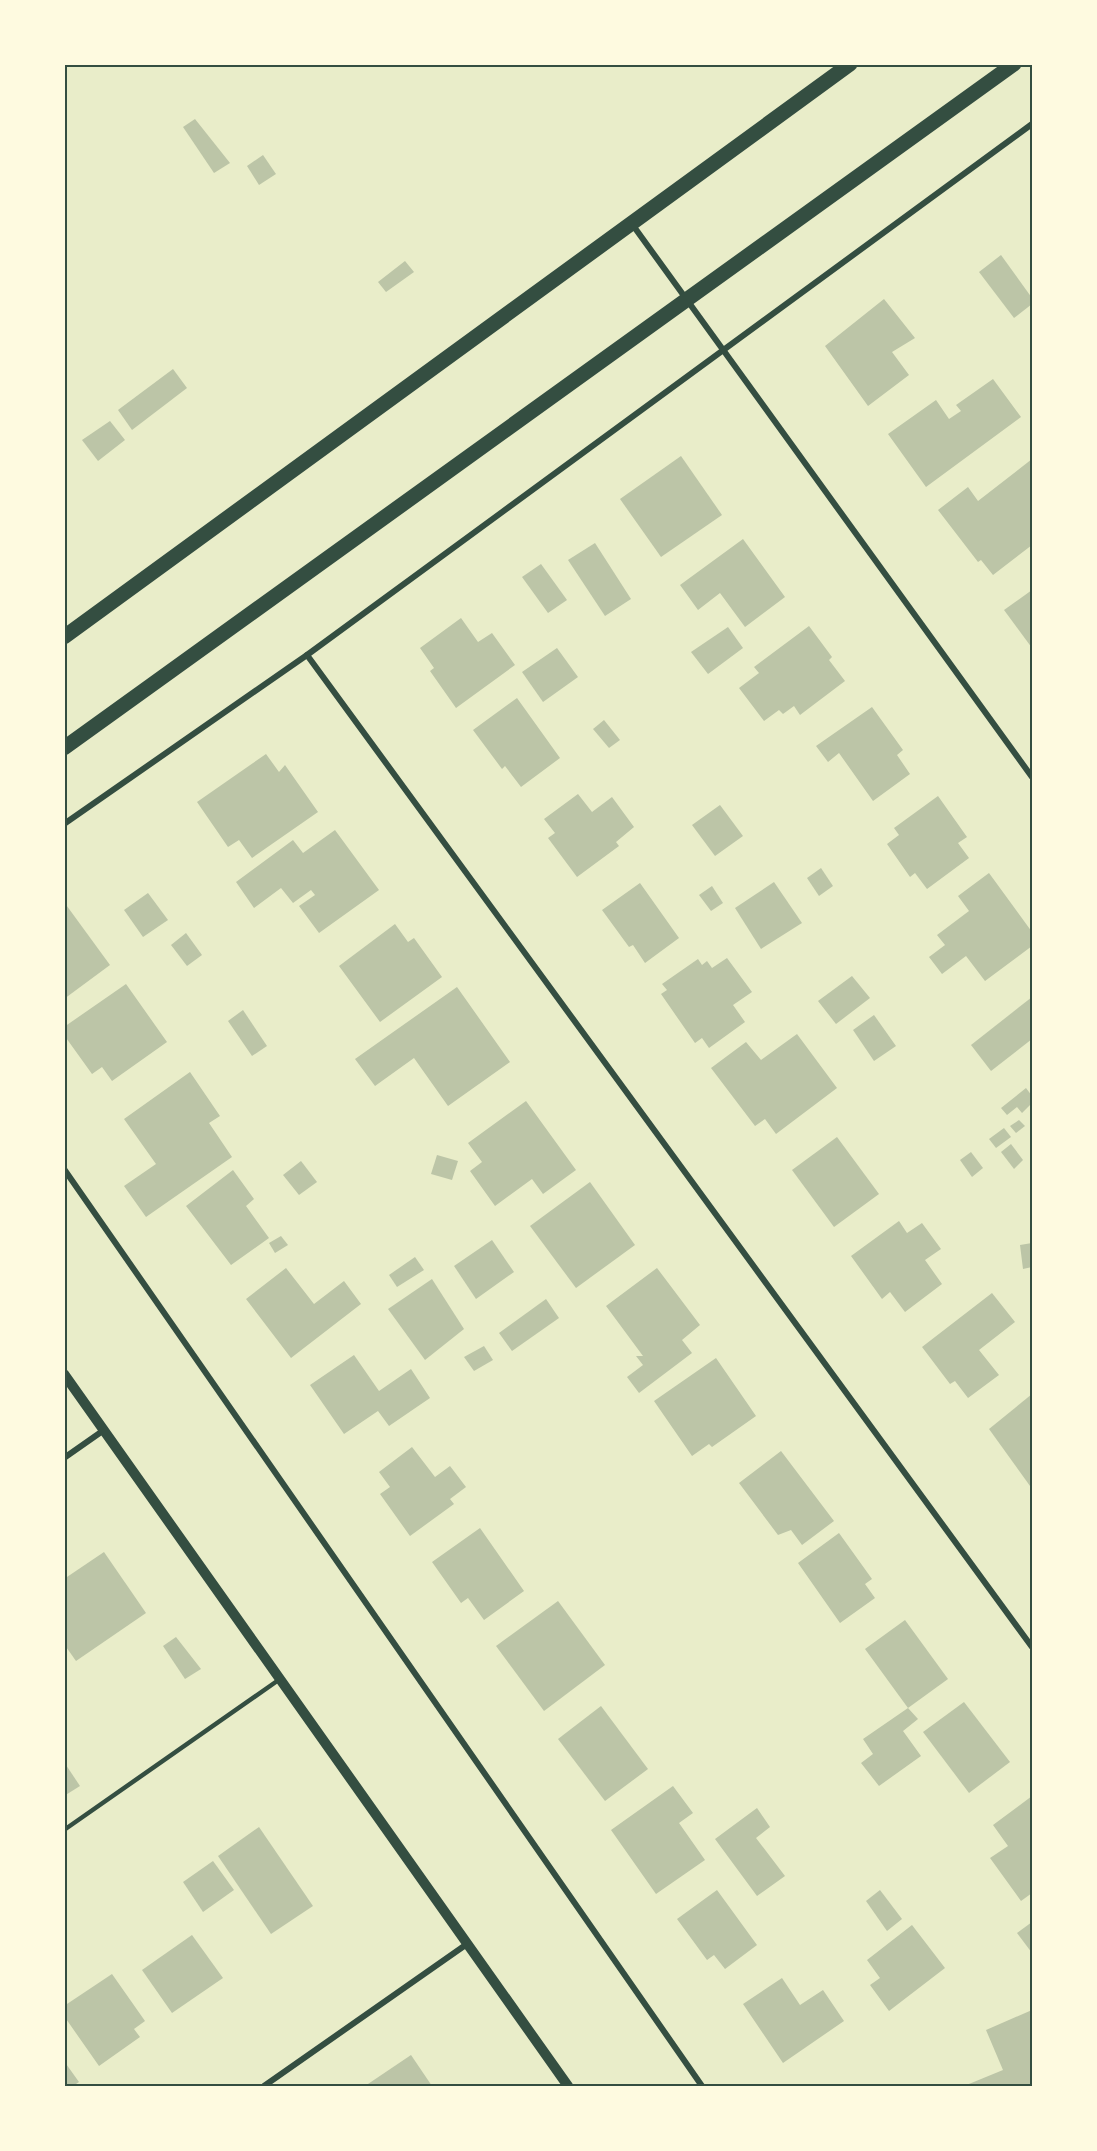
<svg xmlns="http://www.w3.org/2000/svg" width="1097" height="2151" font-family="Roboto,sans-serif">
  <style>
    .building { fill: #bcc5a7 }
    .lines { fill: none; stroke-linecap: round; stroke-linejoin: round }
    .service { stroke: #344e41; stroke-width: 4.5 }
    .minor { stroke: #344e41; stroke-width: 6 }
    .tertiary { stroke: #344e41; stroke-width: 10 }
    .primary { stroke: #344e41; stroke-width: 15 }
    .neatline { fill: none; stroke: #344e41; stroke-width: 2 }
  </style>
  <rect width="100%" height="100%" fill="#e9edc9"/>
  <g class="building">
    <path d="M 195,119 L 230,163 L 214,173 L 183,127 Z"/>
    <path d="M 263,155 L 276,174 L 259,185 L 247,166 Z"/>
    <path d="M 1001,255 L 1032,298 L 1032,304 L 1014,318 L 979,272 Z"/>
    <path d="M 405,261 L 414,272 L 386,292 L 378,282 Z"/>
    <path d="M 884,299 L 915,338 L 892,352 L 909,375 L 868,406 L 825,346 Z"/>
    <path d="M 173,369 L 187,388 L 132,430 L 118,410 Z"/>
    <path d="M 993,379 L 1021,417 L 926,487 L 888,434 L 936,400 L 949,419 L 961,411 L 956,405 Z"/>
    <path d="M 110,421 L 125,440 L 98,461 L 82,440 Z"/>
    <path d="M 681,456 L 722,515 L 661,557 L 620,499 Z"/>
    <path d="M 1032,459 L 1032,545 L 993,575 L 981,560 L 978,562 L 938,510 L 968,487 L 978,501 Z"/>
    <path d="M 743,539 L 785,597 L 745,627 L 720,593 L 698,610 L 680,585 Z"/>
    <path d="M 595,543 L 631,599 L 605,616 L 568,560 Z"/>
    <path d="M 541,564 L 567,600 L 548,613 L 522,577 Z"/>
    <path d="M 1032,590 L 1032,648 L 1004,610 Z"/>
    <path d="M 461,618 L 478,642 L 492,633 L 515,665 L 456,708 L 430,671 L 434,668 L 420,648 Z"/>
    <path d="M 809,626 L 832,657 L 829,660 L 845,681 L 800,715 L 794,706 L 783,714 L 779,710 L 764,721 L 739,688 L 759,673 L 754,667 Z"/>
    <path d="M 728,627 L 743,648 L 708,674 L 691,652 Z"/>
    <path d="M 557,648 L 578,677 L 543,702 L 522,672 Z"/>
    <path d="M 517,698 L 560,758 L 521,787 L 505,766 L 502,769 L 473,730 Z"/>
    <path d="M 872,707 L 903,750 L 897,755 L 910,774 L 873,801 L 839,753 L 828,762 L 816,746 Z"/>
    <path d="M 604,720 L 620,740 L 609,748 L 593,729 Z"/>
    <path d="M 266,754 L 279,772 L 285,765 L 318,812 L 252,858 L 239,840 L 228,847 L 197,802 Z"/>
    <path d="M 578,794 L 592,812 L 612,797 L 634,827 L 616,842 L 619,846 L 577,877 L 548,838 L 555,833 L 544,819 Z"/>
    <path d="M 938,796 L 967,837 L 958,843 L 969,858 L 927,889 L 915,873 L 910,877 L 887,844 L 899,835 L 894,828 Z"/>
    <path d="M 720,805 L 743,836 L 715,856 L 692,825 Z"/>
    <path d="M 335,830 L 379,890 L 319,933 L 299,906 L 315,895 L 311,890 L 293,903 L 281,888 L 254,908 L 236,882 L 293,840 L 303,853 Z"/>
    <path d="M 821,868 L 833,886 L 819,896 L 807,878 Z"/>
    <path d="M 989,873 L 1032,932 L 1032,946 L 985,981 L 966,956 L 942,974 L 929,957 L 945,945 L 937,935 L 969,911 L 958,896 Z"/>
    <path d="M 774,882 L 802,923 L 761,949 L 735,908 Z"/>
    <path d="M 640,883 L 679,938 L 645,963 L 633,945 L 629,947 L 602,910 Z"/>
    <path d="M 712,886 L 723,903 L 711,911 L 699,895 Z"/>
    <path d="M 148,893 L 168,920 L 143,937 L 124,910 Z"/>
    <path d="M 64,902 L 110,965 L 64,999 Z"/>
    <path d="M 395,924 L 408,942 L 414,938 L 442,977 L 380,1022 L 339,966 Z"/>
    <path d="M 186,933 L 202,955 L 187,966 L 171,945 Z"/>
    <path d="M 727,958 L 752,992 L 733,1005 L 745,1022 L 709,1048 L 702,1038 L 695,1043 L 661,994 L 667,990 L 662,984 L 698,959 L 702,965 L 707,961 L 712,968 Z"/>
    <path d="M 852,976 L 870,998 L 836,1024 L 818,1001 Z"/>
    <path d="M 126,984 L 167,1042 L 112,1081 L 102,1067 L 92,1074 L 64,1035 L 64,1027 Z"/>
    <path d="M 457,987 L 510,1062 L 448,1106 L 414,1058 L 375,1086 L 355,1059 Z"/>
    <path d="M 1032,997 L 1032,1039 L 991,1071 L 971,1045 Z"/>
    <path d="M 243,1010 L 267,1046 L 252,1056 L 228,1021 Z"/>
    <path d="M 874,1015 L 896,1046 L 874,1061 L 853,1030 Z"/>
    <path d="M 797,1034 L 837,1088 L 776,1134 L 765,1119 L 755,1126 L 711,1068 L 746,1042 L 761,1060 Z"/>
    <path d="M 190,1072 L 220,1116 L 209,1123 L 232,1157 L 146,1217 L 124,1186 L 156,1164 L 124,1119 Z"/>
    <path d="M 1026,1088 L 1032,1096 L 1032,1103 L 1022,1113 L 1017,1107 L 1007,1115 L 1001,1108 Z"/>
    <path d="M 526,1101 L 576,1170 L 543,1194 L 532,1179 L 495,1206 L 470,1171 L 482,1162 L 468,1143 Z"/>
    <path d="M 1019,1120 L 1025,1126 L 1016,1133 L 1010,1126 Z"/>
    <path d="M 1004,1128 L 1011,1137 L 996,1148 L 989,1139 Z"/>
    <path d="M 837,1137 L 879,1194 L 834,1227 L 792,1170 Z"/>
    <path d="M 1011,1144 L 1023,1160 L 1014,1169 L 1001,1152 Z"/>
    <path d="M 971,1152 L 983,1168 L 972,1177 L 960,1160 Z"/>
    <path d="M 437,1155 L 458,1161 L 452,1180 L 431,1174 Z"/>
    <path d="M 301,1161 L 317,1182 L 299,1195 L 283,1175 Z"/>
    <path d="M 233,1170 L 254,1199 L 246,1206 L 269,1238 L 231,1265 L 186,1206 Z"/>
    <path d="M 590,1182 L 635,1245 L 576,1288 L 530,1226 Z"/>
    <path d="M 899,1221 L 907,1233 L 922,1223 L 941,1249 L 925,1260 L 942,1284 L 905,1312 L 890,1292 L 882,1299 L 851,1256 Z"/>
    <path d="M 281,1236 L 288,1245 L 275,1253 L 269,1243 Z"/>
    <path d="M 492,1240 L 514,1272 L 476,1299 L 454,1266 Z"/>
    <path d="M 1032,1243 L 1032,1267 L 1023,1269 L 1020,1245 Z"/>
    <path d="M 415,1257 L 424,1270 L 397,1287 L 389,1275 Z"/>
    <path d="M 286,1268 L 314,1304 L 344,1281 L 361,1304 L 291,1358 L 246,1299 Z"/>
    <path d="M 657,1268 L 700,1325 L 682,1340 L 692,1353 L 639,1393 L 627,1377 L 643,1365 L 636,1356 L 643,1356 L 606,1306 Z"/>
    <path d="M 432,1279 L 464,1329 L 425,1360 L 388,1309 Z"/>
    <path d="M 992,1293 L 1015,1322 L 979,1350 L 999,1375 L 968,1398 L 955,1381 L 950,1384 L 922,1347 Z"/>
    <path d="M 546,1299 L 559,1318 L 512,1351 L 499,1333 Z"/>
    <path d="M 484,1346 L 493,1360 L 474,1371 L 464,1357 Z"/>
    <path d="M 354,1355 L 379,1391 L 411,1369 L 430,1398 L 389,1426 L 378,1411 L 344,1434 L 310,1385 Z"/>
    <path d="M 716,1358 L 756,1416 L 712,1447 L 709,1444 L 692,1456 L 654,1401 Z"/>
    <path d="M 1032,1394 L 1032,1484 L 1030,1486 L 989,1429 Z"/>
    <path d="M 412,1447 L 435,1477 L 450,1466 L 466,1487 L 450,1499 L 454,1504 L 410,1536 L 380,1494 L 390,1487 L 379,1472 Z"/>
    <path d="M 781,1451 L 834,1521 L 802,1545 L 791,1530 L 778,1535 L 739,1483 Z"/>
    <path d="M 480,1528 L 524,1591 L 484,1620 L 468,1598 L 461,1603 L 432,1562 Z"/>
    <path d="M 839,1533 L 872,1579 L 865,1584 L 875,1598 L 840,1623 L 798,1563 Z"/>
    <path d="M 104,1552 L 146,1613 L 76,1661 L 64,1644 L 64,1579 Z"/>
    <path d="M 558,1601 L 605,1665 L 544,1711 L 496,1646 Z"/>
    <path d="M 905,1620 L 948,1679 L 908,1708 L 865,1649 Z"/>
    <path d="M 176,1637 L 201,1669 L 185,1679 L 163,1646 Z"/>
    <path d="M 964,1702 L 1010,1762 L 969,1793 L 923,1732 Z"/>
    <path d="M 601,1706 L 648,1769 L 605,1801 L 558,1739 Z"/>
    <path d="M 908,1708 L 918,1719 L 903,1731 L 921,1756 L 879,1786 L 861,1763 L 873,1754 L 863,1739 Z"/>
    <path d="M 64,1762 L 80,1786 L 64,1796 Z"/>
    <path d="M 673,1786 L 693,1813 L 679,1823 L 705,1860 L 656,1894 L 611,1830 Z"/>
    <path d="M 1032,1796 L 1032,1893 L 1021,1901 L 990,1858 L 1008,1846 L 993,1825 Z"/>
    <path d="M 757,1808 L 770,1827 L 756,1838 L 785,1876 L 757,1896 L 715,1839 Z"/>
    <path d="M 259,1827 L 313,1906 L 271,1934 L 218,1856 Z"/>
    <path d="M 213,1861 L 234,1890 L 203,1912 L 183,1882 Z"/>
    <path d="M 717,1890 L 757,1945 L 725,1969 L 714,1955 L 707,1960 L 677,1919 Z"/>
    <path d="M 880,1890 L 902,1919 L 887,1931 L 866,1901 Z"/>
    <path d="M 1032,1922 L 1032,1953 L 1017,1933 Z"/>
    <path d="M 912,1925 L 945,1968 L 889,2011 L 870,1985 L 880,1978 L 867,1960 Z"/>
    <path d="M 192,1935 L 223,1978 L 172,2013 L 142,1970 Z"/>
    <path d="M 112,1974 L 145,2021 L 134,2029 L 140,2037 L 99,2066 L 64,2016 L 64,2006 Z"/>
    <path d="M 782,1978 L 800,2005 L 823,1990 L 844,2021 L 783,2063 L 743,2004 Z"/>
    <path d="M 1032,2010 L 1032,2086 L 964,2086 L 1003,2070 L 986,2030 Z"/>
    <path d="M 411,2055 L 432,2086 L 365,2086 Z"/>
    <path d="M 64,2061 L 79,2082 L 73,2086 L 64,2086 Z"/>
  </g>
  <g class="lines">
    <path class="service" d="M 64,1830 L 280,1679"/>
    <g class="minor">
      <path d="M 632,224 L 1032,777"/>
      <path d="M 307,655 L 1032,1647"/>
      <path d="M 64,824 L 307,655 L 1032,124"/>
      <path d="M 64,1169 L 702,2086"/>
      <path d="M 64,1458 L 104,1430"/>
      <path d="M 264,2086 L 467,1944"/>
    </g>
    <path class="tertiary" d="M 64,1374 L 568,2086"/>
    <g class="primary">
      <path d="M 64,637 L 850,64"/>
      <path d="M 64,748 L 1014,64"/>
    </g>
  </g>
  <rect width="1097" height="2151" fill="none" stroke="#fefae0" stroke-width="132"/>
  <rect x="66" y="66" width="965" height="2019" class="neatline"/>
</svg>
